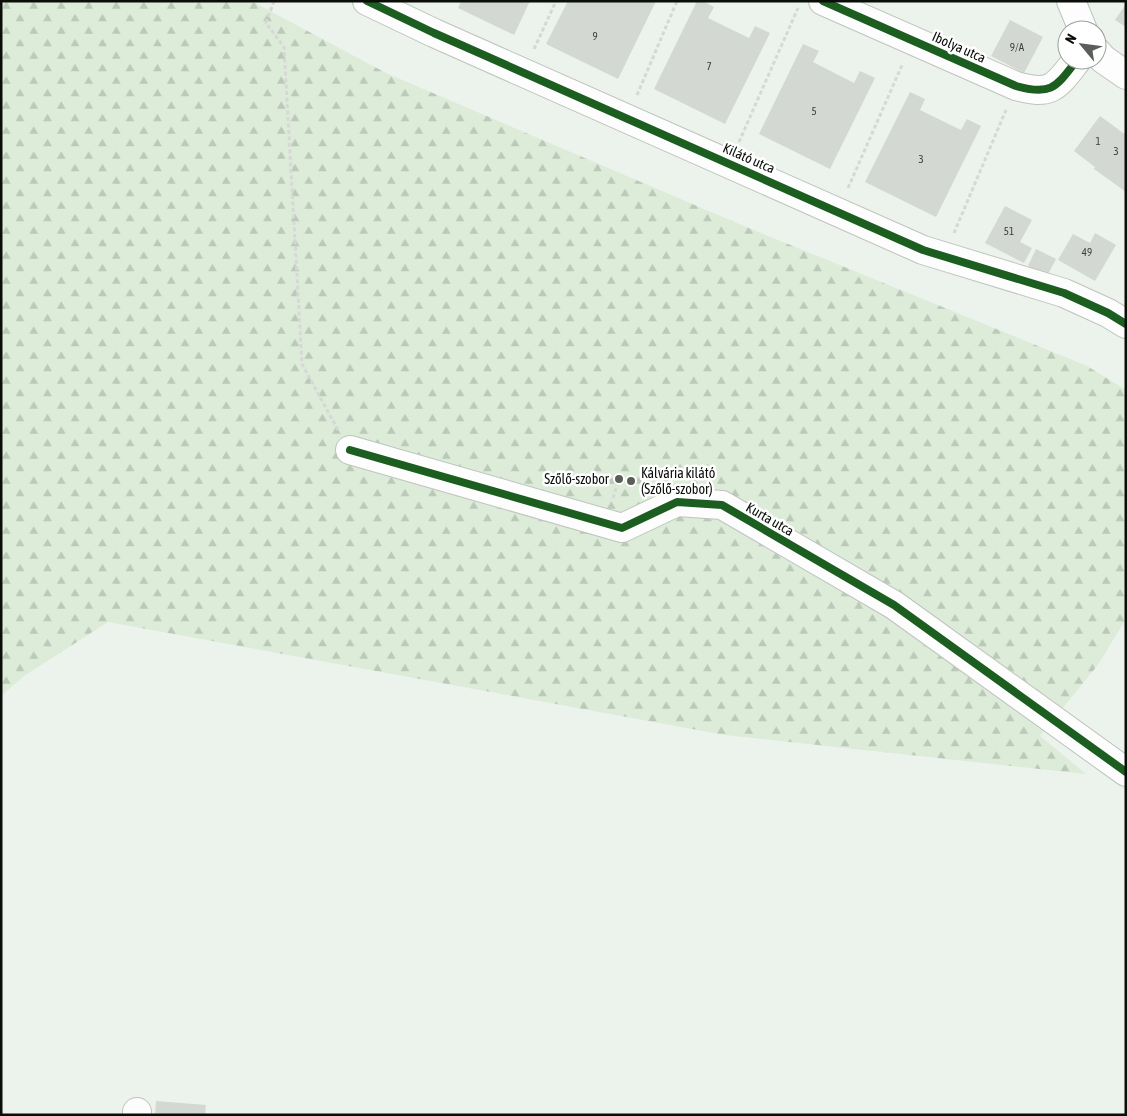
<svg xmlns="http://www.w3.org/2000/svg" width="1127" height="1116" font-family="'Asap Condensed',sans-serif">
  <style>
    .forest { fill: url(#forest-firs) }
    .building { fill: #d3d8d2 }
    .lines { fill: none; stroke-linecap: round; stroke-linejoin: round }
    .minor-casing { stroke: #bfc4be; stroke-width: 30 }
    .path { stroke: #d6d8d6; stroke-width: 3; stroke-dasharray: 4 2.5; stroke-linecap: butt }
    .minor { stroke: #fcfdfc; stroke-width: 28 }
    .cycleway-casing { stroke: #fff; stroke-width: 11 }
    .cycleway { stroke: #1b5e20; stroke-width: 8 }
    .poi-dot { fill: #595e58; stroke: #fff; stroke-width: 2 }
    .labels { text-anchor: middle; stroke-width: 5; stroke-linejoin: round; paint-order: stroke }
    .number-label { font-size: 11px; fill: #3c403b }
    .street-label { font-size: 14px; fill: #0a0e09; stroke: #fff }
    .poi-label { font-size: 14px; fill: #0a0e09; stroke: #fff; text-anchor: start }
  </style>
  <defs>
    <pattern id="forest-firs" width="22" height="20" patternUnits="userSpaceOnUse" patternTransform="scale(1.25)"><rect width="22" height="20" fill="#dcecd9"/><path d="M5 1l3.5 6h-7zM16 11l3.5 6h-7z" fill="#bbc9b9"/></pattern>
  </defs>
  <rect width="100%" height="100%" fill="#ecf2ec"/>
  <path class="forest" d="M 1,1 L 251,1 L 386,73 L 739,224 L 1087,366 L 1126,390 L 1126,619 L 1097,666 L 1040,736 L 1086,774 L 725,735 L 108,622 L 24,676 L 1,696 Z"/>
  <g class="building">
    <path d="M 461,1 L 530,1 L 514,35 L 458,8 Z"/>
    <path d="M 568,1 L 656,1 L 618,79 L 546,44 Z"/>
    <path d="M 697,1 L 703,1 L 714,7 L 708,18 L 749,38 L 755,26 L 770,33 L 725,124 L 654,89 Z"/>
    <path d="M 1126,4 L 1126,27 L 1115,20 Z"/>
    <path d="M 1010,20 L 1043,37 L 1024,73 L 991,56 Z"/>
    <path d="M 803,44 L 819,51 L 813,62 L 854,83 L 860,71 L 875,78 L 830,169 L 759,134 Z"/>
    <path d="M 910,92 L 925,99 L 920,110 L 961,130 L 967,119 L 981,126 L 936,217 L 865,182 Z"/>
    <path d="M 1100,116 L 1126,135 L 1126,192 L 1094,169 L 1095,167 L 1074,151 Z"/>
    <path d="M 1005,206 L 1032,220 L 1020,242 L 1032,248 L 1024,263 L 985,243 Z"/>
    <path d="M 1095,233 L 1116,245 L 1095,281 L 1058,260 L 1073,234 L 1090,243 Z"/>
    <path d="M 1036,249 L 1056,259 L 1047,276 L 1028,266 Z"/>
    <path d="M 156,1101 L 206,1105 L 205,1115 L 155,1115 Z"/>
  </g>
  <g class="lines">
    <g class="minor-casing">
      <g id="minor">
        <path d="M 367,1 L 434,33 L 923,250 L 1064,293 L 1108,313 L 1126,324"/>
        <path d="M 823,1 L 1016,86 C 1052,96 1056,87 1077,60"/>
        <path d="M 1071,1 L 1083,30"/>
        <path d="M 1097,52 L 1103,59 L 1126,75"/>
        <path d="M 350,450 L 622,528 L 677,502 L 722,505 L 894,605 L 1126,772"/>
        <path d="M 137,1115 L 137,1112"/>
      </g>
    </g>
    <g class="path">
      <path d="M 274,1 L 266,23 L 284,47 L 302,364 L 338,430"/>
      <path d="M 534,49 L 556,1"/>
      <path d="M 637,95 L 677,1"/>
      <path d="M 739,142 L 798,8"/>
      <path d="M 848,188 L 903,63"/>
      <path d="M 954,233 L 1006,110"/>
      <path d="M 613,498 L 619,479"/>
    </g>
    <use href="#minor" class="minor"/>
    <g class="cycleway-casing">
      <g id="cycleway">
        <path d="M 367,1 L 434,33 L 923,250 L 1064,293 L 1108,313 L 1126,324"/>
        <path d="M 823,1 L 1016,86 C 1052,96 1056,87 1077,60"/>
        <path d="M 350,450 L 622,528 L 677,502 L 722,505 L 894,605 L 1126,772"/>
      </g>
    </g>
    <use href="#cycleway" class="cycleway"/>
  </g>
  <g class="poi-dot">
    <circle cx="619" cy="479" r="5"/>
    <circle cx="631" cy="481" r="5"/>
  </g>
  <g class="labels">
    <g class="number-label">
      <text x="595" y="40">9</text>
      <text x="1017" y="51">9/A</text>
      <text x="709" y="70">7</text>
      <text x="814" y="115">5</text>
      <text x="1098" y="145">1</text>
      <text x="1116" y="155">3</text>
      <text x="921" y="163">3</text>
      <text x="1009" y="235">51</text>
      <text x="1087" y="256">49</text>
    </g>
    <g class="street-label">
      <text transform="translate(959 47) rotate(24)" y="5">Ibolya utca</text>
      <text transform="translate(749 158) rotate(24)" y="5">Kilátó utca</text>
      <text transform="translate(770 519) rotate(30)" y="5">Kurta utca</text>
    </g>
    <g class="poi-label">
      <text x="641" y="478">Kálvária kilátó<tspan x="641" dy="16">(Szőlő-szobor)</tspan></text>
      <text x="609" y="484" text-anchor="end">Szőlő-szobor</text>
    </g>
  </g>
  <rect width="1127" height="1116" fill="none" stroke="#0a0e09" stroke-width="5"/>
  <g transform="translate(1082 45) rotate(299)"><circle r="24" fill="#ffffff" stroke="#9d9f9d"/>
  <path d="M0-4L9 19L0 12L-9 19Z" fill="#595e58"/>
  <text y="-8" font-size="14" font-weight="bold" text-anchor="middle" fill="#0a0e09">N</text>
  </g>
</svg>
